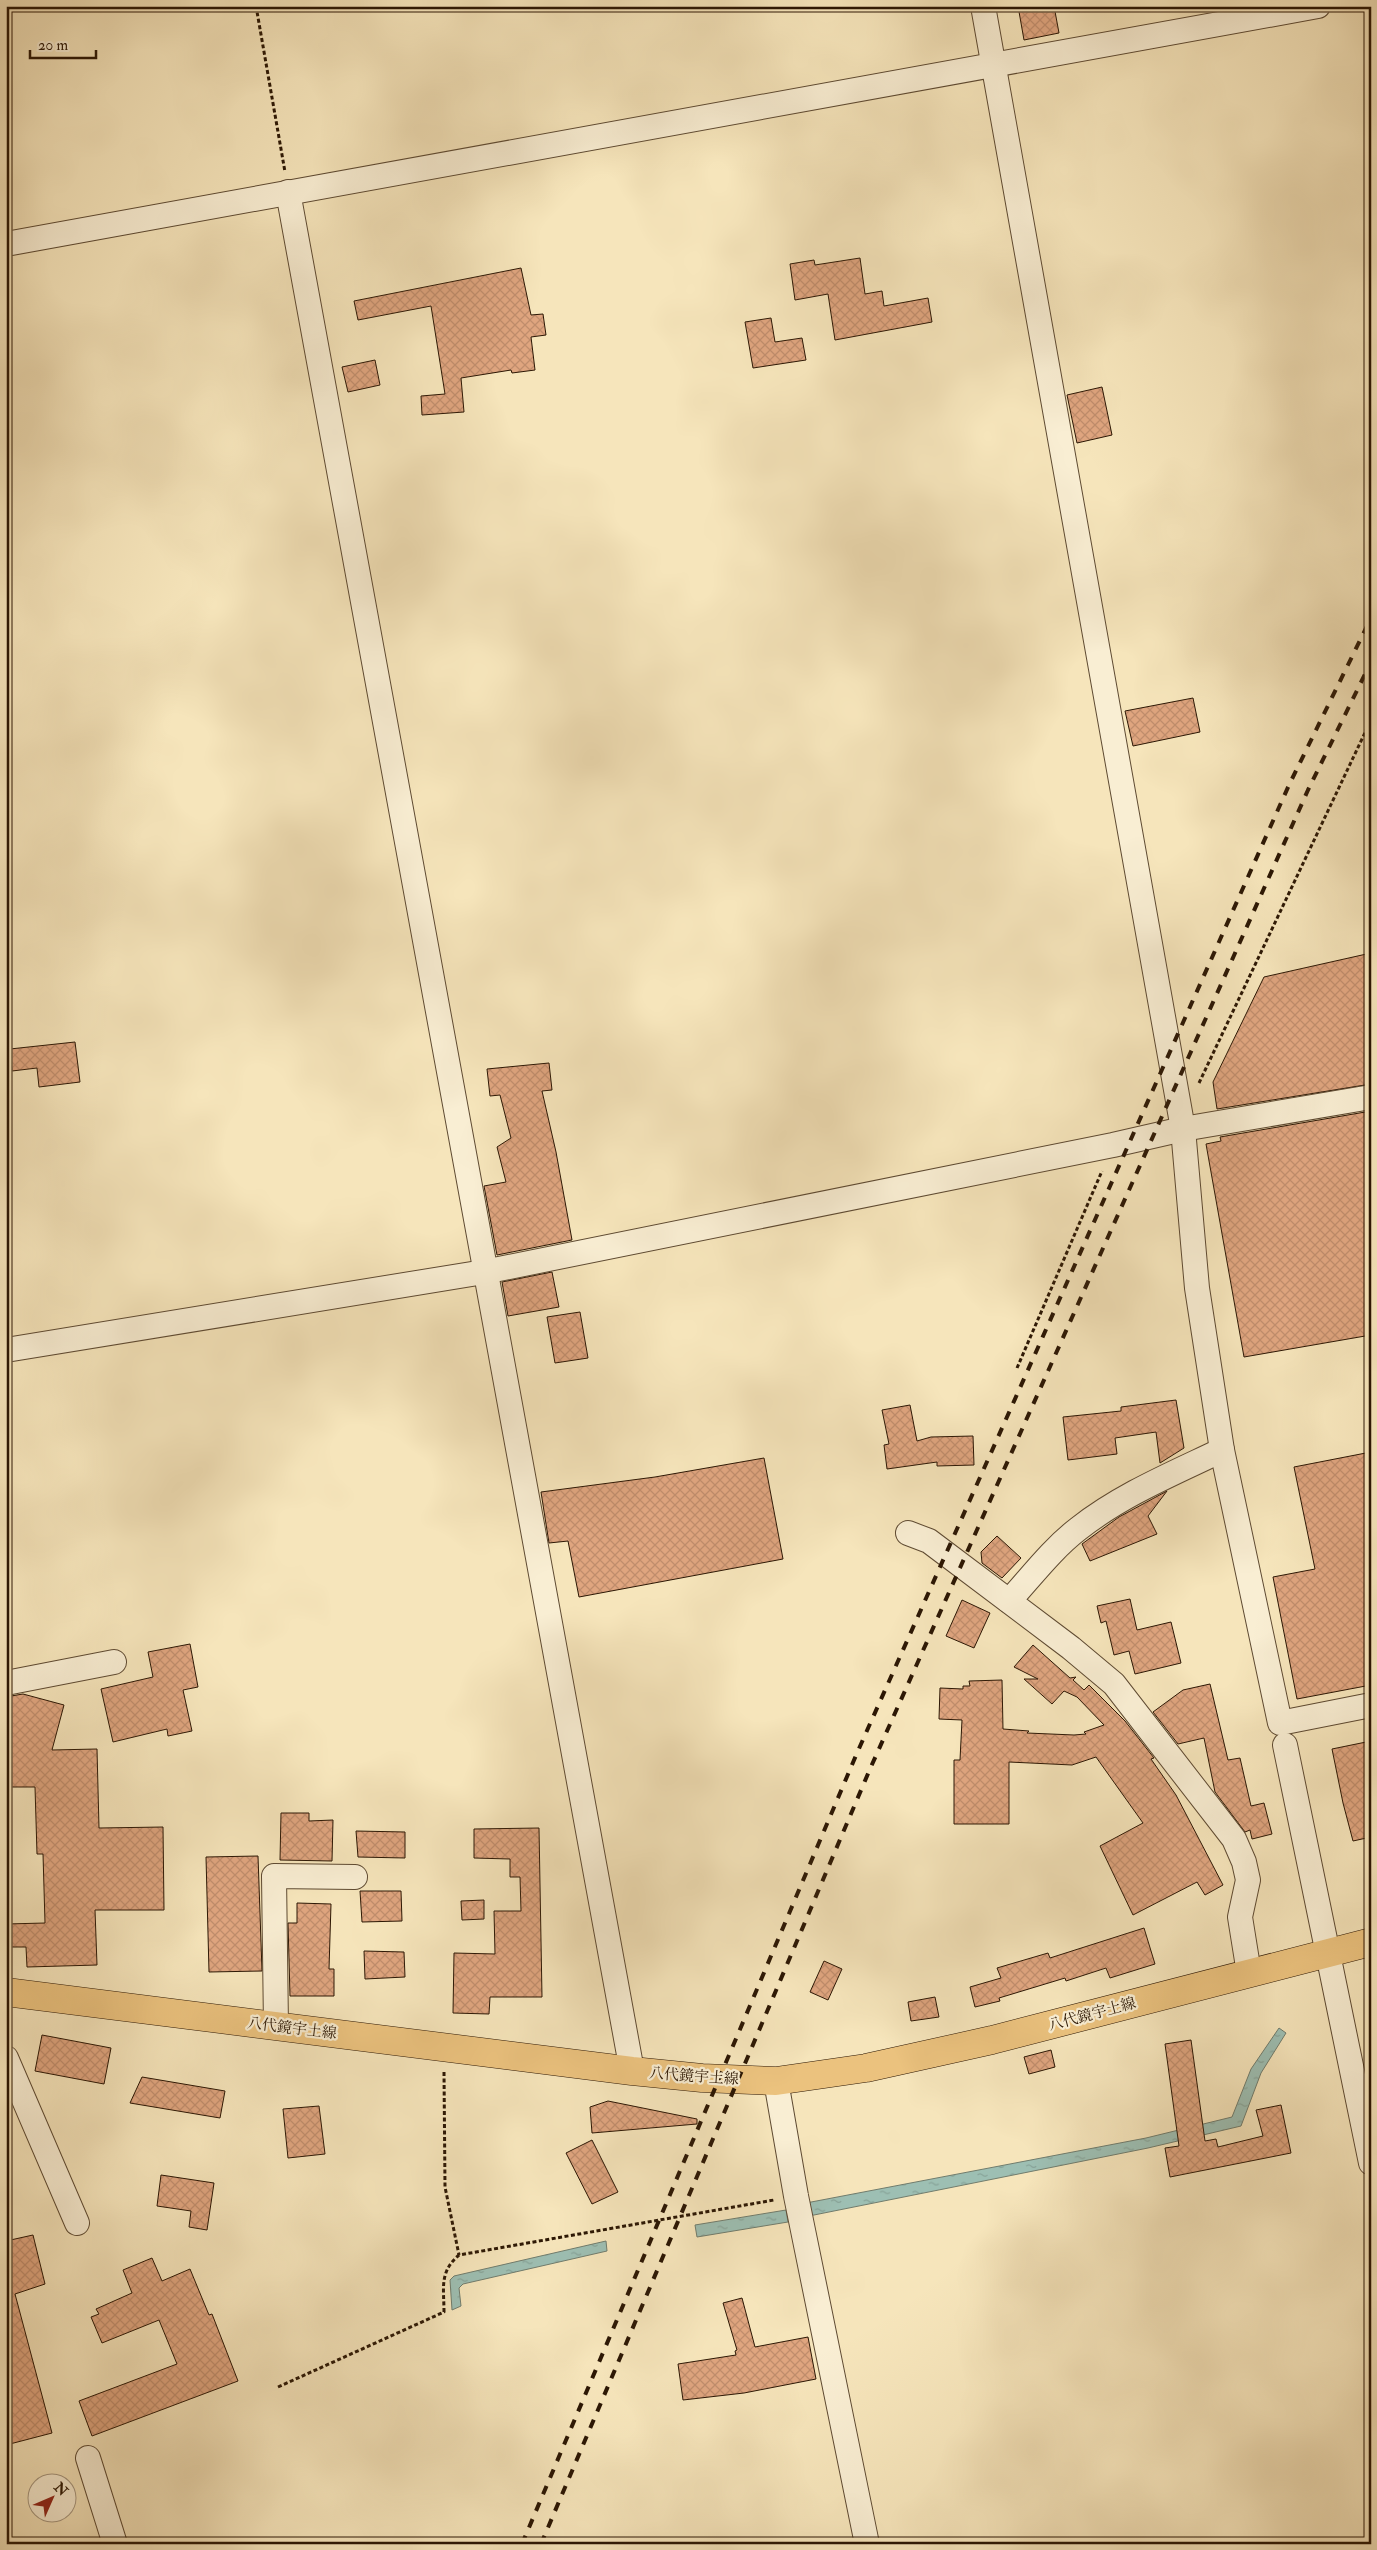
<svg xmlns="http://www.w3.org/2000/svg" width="1377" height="2550" font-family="'IM FELL Double Pica','Noto Serif JP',serif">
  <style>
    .water { fill: url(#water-ripples); stroke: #707c6d }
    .building { fill: url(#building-cross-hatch); stroke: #2c1704 }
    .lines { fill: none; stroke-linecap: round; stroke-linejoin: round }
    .minor-casing { stroke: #5e4a32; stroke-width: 26 }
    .major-casing { stroke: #2c1704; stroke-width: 29 }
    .path { stroke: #2c1704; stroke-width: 3; stroke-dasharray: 4 2.5; stroke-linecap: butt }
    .minor { stroke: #f9eed3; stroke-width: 24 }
    .major { stroke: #ebc27e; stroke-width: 28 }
    .rail { stroke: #2c1704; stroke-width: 4; stroke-dasharray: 9 9; stroke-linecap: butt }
    .labels { text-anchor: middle; stroke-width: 4.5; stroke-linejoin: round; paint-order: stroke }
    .street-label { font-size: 15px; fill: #2c1704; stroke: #f9eed3 }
  </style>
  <defs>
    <pattern id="water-ripples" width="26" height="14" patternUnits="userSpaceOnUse" patternTransform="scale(1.25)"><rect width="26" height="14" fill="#9dbfb3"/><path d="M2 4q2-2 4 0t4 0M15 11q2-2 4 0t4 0" fill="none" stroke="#87a398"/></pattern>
    <pattern id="building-cross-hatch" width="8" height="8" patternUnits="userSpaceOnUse" patternTransform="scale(1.25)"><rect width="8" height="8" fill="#dfa57f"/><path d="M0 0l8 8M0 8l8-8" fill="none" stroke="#c08d6c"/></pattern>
  </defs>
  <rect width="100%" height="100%" fill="#f6e5bb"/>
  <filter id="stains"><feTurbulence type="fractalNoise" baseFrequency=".004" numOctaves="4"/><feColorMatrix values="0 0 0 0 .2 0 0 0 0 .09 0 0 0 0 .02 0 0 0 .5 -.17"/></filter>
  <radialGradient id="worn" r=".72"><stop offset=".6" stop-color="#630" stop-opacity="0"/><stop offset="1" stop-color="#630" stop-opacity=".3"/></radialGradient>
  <g class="water">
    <path d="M 1279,2028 L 1286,2033 L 1261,2073 L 1241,2126 L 1148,2148 L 809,2216 L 806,2203 L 1146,2138 L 1232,2117 L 1251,2069 Z"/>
    <path d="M 786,2210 L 788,2222 L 697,2237 L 695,2225 Z"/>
    <path d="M 606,2241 L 607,2251 L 463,2284 L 459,2288 L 461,2306 L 452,2310 L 450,2280 L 454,2276 Z"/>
  </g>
  <g class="building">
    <path d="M 1018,6 L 1054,6 L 1059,33 L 1024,40 Z"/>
    <path d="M 860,258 L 865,294 L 882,291 L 884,306 L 928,298 L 932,322 L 835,340 L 828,294 L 795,300 L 790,264 L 814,260 L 815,265 Z"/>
    <path d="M 521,268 L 531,315 L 543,314 L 546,335 L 531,337 L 535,370 L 512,373 L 511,370 L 461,378 L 464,412 L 422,415 L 421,396 L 445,394 L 431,306 L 358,320 L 354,301 Z"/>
    <path d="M 771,318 L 775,342 L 802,338 L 806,360 L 753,368 L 745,322 Z"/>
    <path d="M 375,360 L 380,385 L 348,392 L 342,367 Z"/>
    <path d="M 1102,387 L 1112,435 L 1077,443 L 1067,395 Z"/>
    <path d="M 1193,698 L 1200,732 L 1133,746 L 1125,711 Z"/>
    <path d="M 1371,953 L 1371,1084 L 1217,1109 L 1213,1082 L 1264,977 Z"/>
    <path d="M 75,1042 L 80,1082 L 39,1087 L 37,1068 L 12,1071 L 10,1049 Z"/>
    <path d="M 549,1063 L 552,1090 L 542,1091 L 556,1152 L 572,1240 L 497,1255 L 484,1186 L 506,1182 L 497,1147 L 511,1138 L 500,1095 L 490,1096 L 487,1069 Z"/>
    <path d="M 1371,1111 L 1371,1335 L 1244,1357 L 1206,1144 L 1221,1141 L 1220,1137 Z"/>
    <path d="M 552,1272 L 559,1307 L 508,1316 L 502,1282 Z"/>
    <path d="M 580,1312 L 588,1358 L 555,1363 L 547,1317 Z"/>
    <path d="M 1176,1400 L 1184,1448 L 1160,1463 L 1156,1432 L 1115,1438 L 1117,1454 L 1068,1460 L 1063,1417 L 1121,1411 L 1121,1407 Z"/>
    <path d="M 910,1405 L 917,1441 L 931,1437 L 973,1436 L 974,1465 L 937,1466 L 937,1462 L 887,1469 L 884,1445 L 889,1444 L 882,1410 Z"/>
    <path d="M 1371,1452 L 1371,1685 L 1297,1699 L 1273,1577 L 1315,1569 L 1294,1467 Z"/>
    <path d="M 764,1458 L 783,1559 L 579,1597 L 568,1541 L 549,1543 L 541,1492 L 655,1477 Z"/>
    <path d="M 1167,1491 L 1148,1516 L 1157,1534 L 1090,1561 L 1082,1544 L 1119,1517 Z"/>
    <path d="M 997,1536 L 1021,1558 L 1002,1578 L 982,1563 L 981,1552 Z"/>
    <path d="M 1130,1599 L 1137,1630 L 1171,1622 L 1181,1663 L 1135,1674 L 1129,1651 L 1114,1655 L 1106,1621 L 1101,1623 L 1097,1606 Z"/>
    <path d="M 962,1600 L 990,1613 L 974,1648 L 946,1636 Z"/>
    <path d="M 190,1644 L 198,1687 L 183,1690 L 192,1731 L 168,1736 L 167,1729 L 113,1742 L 101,1689 L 153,1677 L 148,1652 Z"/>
    <path d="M 1033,1645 L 1070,1678 L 1076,1677 L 1073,1680 L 1084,1690 L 1089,1685 L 1125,1721 L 1154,1758 L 1151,1759 L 1176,1795 L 1223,1885 L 1205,1895 L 1197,1882 L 1133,1915 L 1100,1846 L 1143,1823 L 1096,1757 L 1072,1765 L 1009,1762 L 1009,1824 L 954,1824 L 954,1760 L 960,1760 L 962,1720 L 939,1719 L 940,1688 L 963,1689 L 963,1686 L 970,1686 L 969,1681 L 1002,1680 L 1003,1729 L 1029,1731 L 1027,1733 L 1074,1735 L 1086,1734 L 1084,1732 L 1104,1725 L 1077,1697 L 1064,1691 L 1052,1704 L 1024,1679 L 1038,1679 L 1014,1667 Z"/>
    <path d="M 1210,1684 L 1228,1760 L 1240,1758 L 1251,1806 L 1264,1803 L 1272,1834 L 1252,1839 L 1250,1830 L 1245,1832 L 1215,1792 L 1204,1738 L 1178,1744 L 1153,1712 L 1183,1690 Z"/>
    <path d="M 23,1694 L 64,1705 L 52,1750 L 97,1749 L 99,1828 L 163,1827 L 164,1910 L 95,1910 L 97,1965 L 27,1967 L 26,1947 L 6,1947 L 6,1924 L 45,1923 L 43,1854 L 37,1854 L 35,1787 L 10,1787 L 9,1725 L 6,1724 L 6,1713 L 11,1696 Z"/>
    <path d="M 1371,1741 L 1371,1837 L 1353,1841 L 1343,1803 L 1332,1749 Z"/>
    <path d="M 281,1813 L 309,1813 L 309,1821 L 333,1820 L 332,1861 L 280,1860 Z"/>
    <path d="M 539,1828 L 542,1997 L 490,1997 L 489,2014 L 453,2013 L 454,1953 L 495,1954 L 494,1911 L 521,1911 L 520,1877 L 510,1877 L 510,1859 L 474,1858 L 474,1829 Z"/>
    <path d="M 356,1831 L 405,1832 L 405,1858 L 358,1857 Z"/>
    <path d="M 258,1856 L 262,1971 L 209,1972 L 206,1857 Z"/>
    <path d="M 360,1891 L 401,1891 L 402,1921 L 362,1922 Z"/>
    <path d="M 484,1900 L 484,1919 L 462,1920 L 461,1901 Z"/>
    <path d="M 297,1903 L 331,1904 L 329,1969 L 334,1969 L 334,1996 L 290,1996 L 288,1923 L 297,1923 Z"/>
    <path d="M 1144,1928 L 1155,1964 L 1110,1978 L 1106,1968 L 1066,1981 L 1065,1978 L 999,1998 L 1000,2001 L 975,2007 L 970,1987 L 1001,1978 L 997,1968 L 1048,1953 L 1050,1958 Z"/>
    <path d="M 364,1951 L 404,1952 L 405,1977 L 365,1979 Z"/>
    <path d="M 824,1961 L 842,1969 L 828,2000 L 810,1992 Z"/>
    <path d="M 935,1997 L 939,2017 L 911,2021 L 908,2002 Z"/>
    <path d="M 42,2035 L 111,2048 L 104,2084 L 35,2071 Z"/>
    <path d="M 1191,2040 L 1205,2141 L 1216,2139 L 1218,2147 L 1263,2136 L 1256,2110 L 1281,2105 L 1291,2153 L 1170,2177 L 1165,2148 L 1179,2146 L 1165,2044 Z"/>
    <path d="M 1051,2050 L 1055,2067 L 1029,2074 L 1024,2057 Z"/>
    <path d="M 142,2077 L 225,2091 L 220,2118 L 130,2103 Z"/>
    <path d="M 608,2101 L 697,2119 L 697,2124 L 592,2133 L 590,2107 Z"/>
    <path d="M 319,2106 L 325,2154 L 288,2158 L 283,2109 Z"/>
    <path d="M 592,2140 L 618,2192 L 592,2204 L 566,2153 Z"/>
    <path d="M 161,2175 L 214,2183 L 207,2230 L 189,2227 L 191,2211 L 157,2206 Z"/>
    <path d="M 33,2235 L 45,2284 L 15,2294 L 52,2433 L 6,2445 L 6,2241 Z"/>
    <path d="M 152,2258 L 162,2281 L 190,2269 L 209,2315 L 212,2314 L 238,2381 L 92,2436 L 79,2401 L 177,2364 L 159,2320 L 102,2343 L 91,2317 L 99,2314 L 96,2309 L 132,2293 L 123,2270 Z"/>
    <path d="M 742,2298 L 755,2347 L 808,2337 L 816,2379 L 744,2393 L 683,2400 L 678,2364 L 736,2355 L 735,2351 L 737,2350 L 723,2303 Z"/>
  </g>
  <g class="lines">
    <g class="minor-casing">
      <g id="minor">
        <path d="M 983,6 L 1183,1129 L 1197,1288 L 1222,1450 L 1280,1723 L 1371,1705"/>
        <path d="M 288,192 L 632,2071"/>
        <path d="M 6,244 L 1318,6"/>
        <path d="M 6,1350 L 484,1272 L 1113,1145 L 1183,1129 L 1371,1097"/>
        <path d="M 908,1533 L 929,1541 L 1071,1648 L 1114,1684 L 1234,1839 L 1244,1862 L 1248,1880 L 1240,1917 L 1249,1973"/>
        <path d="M 1009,1601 C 1031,1577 1052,1549 1078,1529 C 1121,1495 1172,1474 1222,1450"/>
        <path d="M 6,1683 L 114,1662"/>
        <path d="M 1285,1745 L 1371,2163"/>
        <path d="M 276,2027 L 274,1876 L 355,1877"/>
        <path d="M 6,2058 L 77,2223"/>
        <path d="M 776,2081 L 796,2196 L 867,2544"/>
        <path d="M 88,2458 L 115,2544"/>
      </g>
    </g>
    <g class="major-casing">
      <path id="major" d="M 6,1992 L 632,2071 L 702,2078 L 776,2081 L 866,2068 L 992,2040 L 1371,1942"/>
    </g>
    <g class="path">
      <path d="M 256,6 L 285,172"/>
      <path d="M 1199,1083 L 1371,720"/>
      <path d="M 1017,1368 L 1102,1171"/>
      <path d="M 444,2072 L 445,2187 L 459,2255"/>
      <path d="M 278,2387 L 444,2312 C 444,2288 439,2272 459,2255 L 774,2200"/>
    </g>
    <use href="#minor" class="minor"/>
    <use href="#major" class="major"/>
    <g class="rail">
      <path d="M 522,2544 L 857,1753 L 1289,785 L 1371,618"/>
      <path d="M 541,2544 L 870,1769 L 1308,790 L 1371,662"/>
    </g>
  </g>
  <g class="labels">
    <g class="street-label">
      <text transform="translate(1092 2014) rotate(-15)" y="5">八代鏡宇土線</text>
      <text transform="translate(292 2028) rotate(7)" y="5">八代鏡宇土線</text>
      <text transform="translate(694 2076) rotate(4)" y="5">八代鏡宇土線</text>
    </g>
  </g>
  <rect width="1377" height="2550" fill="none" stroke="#f6e5bb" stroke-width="25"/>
  <rect x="8" y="8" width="1362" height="2535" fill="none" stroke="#2c1704" stroke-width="2.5"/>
  <rect x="12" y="12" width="1352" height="2525" fill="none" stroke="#2c1704"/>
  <g transform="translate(52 2498) rotate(45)"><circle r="24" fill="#f9eed3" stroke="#a79880"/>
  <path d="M0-4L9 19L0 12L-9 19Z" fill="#8f2418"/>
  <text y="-8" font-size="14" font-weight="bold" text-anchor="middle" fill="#2c1704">N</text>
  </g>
  <path d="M30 50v8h66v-8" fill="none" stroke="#2c1704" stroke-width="2.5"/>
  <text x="38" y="50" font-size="15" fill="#2c1704" stroke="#f9eed3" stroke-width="4" paint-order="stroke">20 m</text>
  <rect width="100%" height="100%" filter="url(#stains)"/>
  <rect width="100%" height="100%" fill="url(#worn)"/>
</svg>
